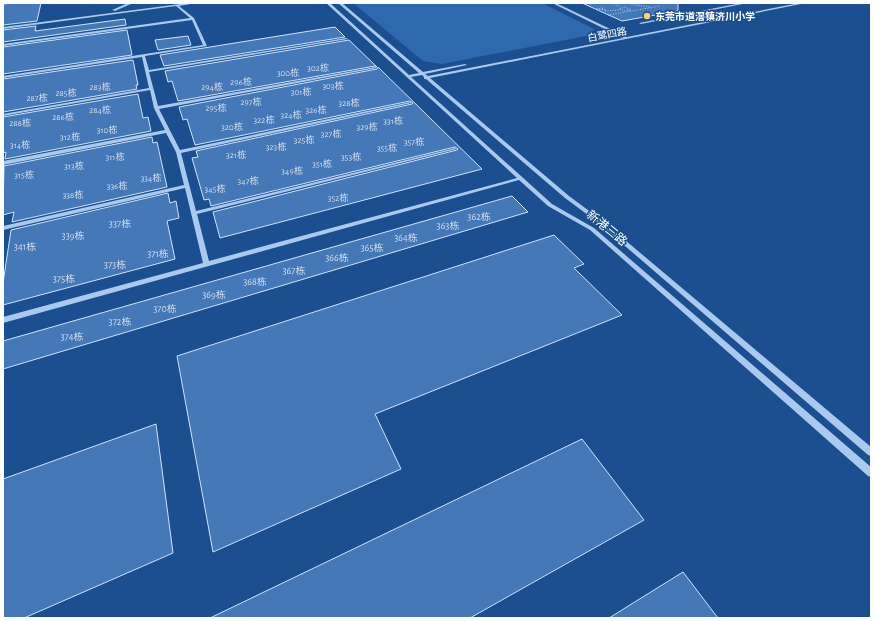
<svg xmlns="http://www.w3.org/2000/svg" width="874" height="621" font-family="'Alegreya Sans','Noto Sans SC',sans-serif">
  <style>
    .green { fill: #2e69ad }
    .building { fill: #4478b7; stroke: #cfe3fa }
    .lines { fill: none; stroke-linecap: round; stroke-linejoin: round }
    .path { stroke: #a9c9ee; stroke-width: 1; stroke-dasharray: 1 1.5; stroke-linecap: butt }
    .minor { fill: #a9c9ee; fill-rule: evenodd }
    .poi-dot { fill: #ffd166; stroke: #1b4f8f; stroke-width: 1.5 }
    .labels { text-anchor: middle; stroke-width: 3; stroke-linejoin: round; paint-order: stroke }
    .far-number-label { font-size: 9px; fill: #d0dded }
    .far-poi-label { font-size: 10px; font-weight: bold; fill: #fff; stroke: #1b4f8f; text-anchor: start }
    .far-street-label { font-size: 10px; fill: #fff; stroke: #1b4f8f }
    .number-label { font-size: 10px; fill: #d0dded }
    .street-label { font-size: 12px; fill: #fff; stroke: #1b4f8f }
  </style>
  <rect width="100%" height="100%" fill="#1b4f8f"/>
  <path class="green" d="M 353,3 L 542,3 L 594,29 L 591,35 L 442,64 L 423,61 Z"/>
  <g class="building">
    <path d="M 15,3 L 41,3 L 37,21 L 3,25 L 3,4 Z"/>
    <path d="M 582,3 L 678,3 L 678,11 L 622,21 Z"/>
    <path d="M 125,19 L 126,25 L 3,42 L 3,30 L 36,26 L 35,31 Z"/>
    <path d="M 335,27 L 345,37 L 164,66 L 160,55 Z"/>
    <path d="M 127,30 L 132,55 L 3,74 L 3,47 Z"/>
    <path d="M 188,36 L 191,45 L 158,50 L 155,40 Z"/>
    <path d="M 349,40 L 377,67 L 375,66 L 178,101 L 172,81 L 168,82 L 165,71 Z"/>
    <path d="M 133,60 L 138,85 L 136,85 L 137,89 L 3,112 L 3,79 Z"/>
    <path d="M 378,67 L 482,169 L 220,238 L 213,212 L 457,150 L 458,149 L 455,147 L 211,206 L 209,199 L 204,200 L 192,158 L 198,157 L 196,151 L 412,104 L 413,103 L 410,101 L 195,145 L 187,119 L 183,120 L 179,107 L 377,69 Z"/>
    <path d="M 138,94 L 143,118 L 148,117 L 151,131 L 5,159 L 6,152 L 3,153 L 3,117 Z"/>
    <path d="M 152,137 L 153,143 L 157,142 L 167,187 L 12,222 L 14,212 L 3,215 L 4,166 Z"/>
    <path d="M 168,193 L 170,203 L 176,201 L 179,218 L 167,221 L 175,259 L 3,305 L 3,283 L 11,230 Z"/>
    <path d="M 512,196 L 528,212 L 3,369 L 3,341 Z"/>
    <path d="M 554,235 L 584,264 L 574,268 L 622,315 L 375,414 L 401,469 L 213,552 L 177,356 Z"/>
    <path d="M 156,424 L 173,553 L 24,618 L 3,618 L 3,479 Z"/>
    <path d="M 582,439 L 644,520 L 470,618 L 210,618 Z"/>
    <path d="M 683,572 L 718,618 L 609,618 Z"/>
  </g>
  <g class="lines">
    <g class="path">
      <path d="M 628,3 L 633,5 L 637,3"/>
      <path d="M 614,4 L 621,7"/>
      <path d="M 636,5 L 650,7"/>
      <path d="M 625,7 L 631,10 L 625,11 L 619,9 Z"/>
      <path d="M 602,8 L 606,10 L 596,9 Z"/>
      <path d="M 605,11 L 620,10"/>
      <path d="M 608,15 L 660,6"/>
    </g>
    <g class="minor">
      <path d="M 128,3 L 133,3 L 115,11 L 112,10 Z"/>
      <path d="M 188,3 L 197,3 L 179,6 L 194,18 L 207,46 L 145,56 L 149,70 L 346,38 L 348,39 L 149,72 L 158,106 L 375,67 L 377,68 L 159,109 L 180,150 L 410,102 L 412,103 L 181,153 L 196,211 L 455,148 L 457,149 L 197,214 L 209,261 L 517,178 L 326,3 L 330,3 L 409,75 L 419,73 L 338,3 L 342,3 L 423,72 L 465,64 L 467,65 L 425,74 L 428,76 L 623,38 L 552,3 L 556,3 L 627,37 L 799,3 L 806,3 L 430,78 L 569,196 L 600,219 L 871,447 L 871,456 L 868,455 L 596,221 L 565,198 L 426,79 L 424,79 L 424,77 L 422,75 L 411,77 L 552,204 L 594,228 L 871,467 L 871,477 L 868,476 L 590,230 L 548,206 L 519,180 L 3,323 L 3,317 L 203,263 L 185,188 L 3,230 L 3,226 L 184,185 L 176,152 L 166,133 L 3,165 L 3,161 L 165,130 L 154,108 L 150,90 L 3,116 L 3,114 L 149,88 L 142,57 L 3,78 L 3,76 L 203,45 L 192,20 L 3,46 L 3,44 L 190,18 L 176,6 L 3,29 L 3,27 Z"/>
      <path d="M 741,3 L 748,3 L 641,24 L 639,23 Z"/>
    </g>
  </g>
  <circle class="poi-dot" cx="647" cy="16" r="4"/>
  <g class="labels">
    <g class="far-number-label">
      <text x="318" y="71">302栋</text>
      <text x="288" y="76">300栋</text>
      <text x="241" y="85">296栋</text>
      <text x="333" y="89">303栋</text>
      <text x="100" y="90">283栋</text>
      <text x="212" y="90">294栋</text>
      <text x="301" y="95">301栋</text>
      <text x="66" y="96">285栋</text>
      <text x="37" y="101">287栋</text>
      <text x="251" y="105">297栋</text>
      <text x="349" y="106">328栋</text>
      <text x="216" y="111">295栋</text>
      <text x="100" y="113">284栋</text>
      <text x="316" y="113">326栋</text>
      <text x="291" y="118">324栋</text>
      <text x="63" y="120">286栋</text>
      <text x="264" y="123">322栋</text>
      <text x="393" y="124">331栋</text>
      <text x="20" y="126">288栋</text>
      <text x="232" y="130">320栋</text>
      <text x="367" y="130">329栋</text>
      <text x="107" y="133">310栋</text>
      <text x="331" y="137">327栋</text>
      <text x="70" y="140">312栋</text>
      <text x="304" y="143">325栋</text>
      <text x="414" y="145">357栋</text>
      <text x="20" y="148">314栋</text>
      <text x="276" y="150">323栋</text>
      <text x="387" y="151">355栋</text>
      <text x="236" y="158">321栋</text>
      <text x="115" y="160">311栋</text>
      <text x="351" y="160">353栋</text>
      <text x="322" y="167">351栋</text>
      <text x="74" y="169">313栋</text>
      <text x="292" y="174">349栋</text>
      <text x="24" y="178">315栋</text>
      <text x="151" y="181">334栋</text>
      <text x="248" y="184">347栋</text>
      <text x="117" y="189">336栋</text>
      <text x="215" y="192">345栋</text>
      <text x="73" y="198">338栋</text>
      <text x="338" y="201">352栋</text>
    </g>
    <g class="far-poi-label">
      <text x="655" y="20">东莞市道滘镇济川小学</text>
    </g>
    <g class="far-street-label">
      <text transform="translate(607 34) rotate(-11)" y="4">白鹭四路</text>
    </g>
    <g class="number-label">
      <text x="479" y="220">362栋</text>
      <text x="120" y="227">337栋</text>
      <text x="448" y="229">363栋</text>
      <text x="73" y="239">339栋</text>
      <text x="406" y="241">364栋</text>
      <text x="25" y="250">341栋</text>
      <text x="372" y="251">365栋</text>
      <text x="158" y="257">371栋</text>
      <text x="337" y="261">366栋</text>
      <text x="115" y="268">373栋</text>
      <text x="294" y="274">367栋</text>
      <text x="64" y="282">375栋</text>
      <text x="255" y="285">368栋</text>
      <text x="214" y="298">369栋</text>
      <text x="165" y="312">370栋</text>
      <text x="120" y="325">372栋</text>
      <text x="72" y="340">374栋</text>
    </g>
    <g class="street-label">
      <text transform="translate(607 228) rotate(39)" y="4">新港三路</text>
    </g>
  </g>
  <rect width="874" height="621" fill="none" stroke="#ffffff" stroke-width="8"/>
</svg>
